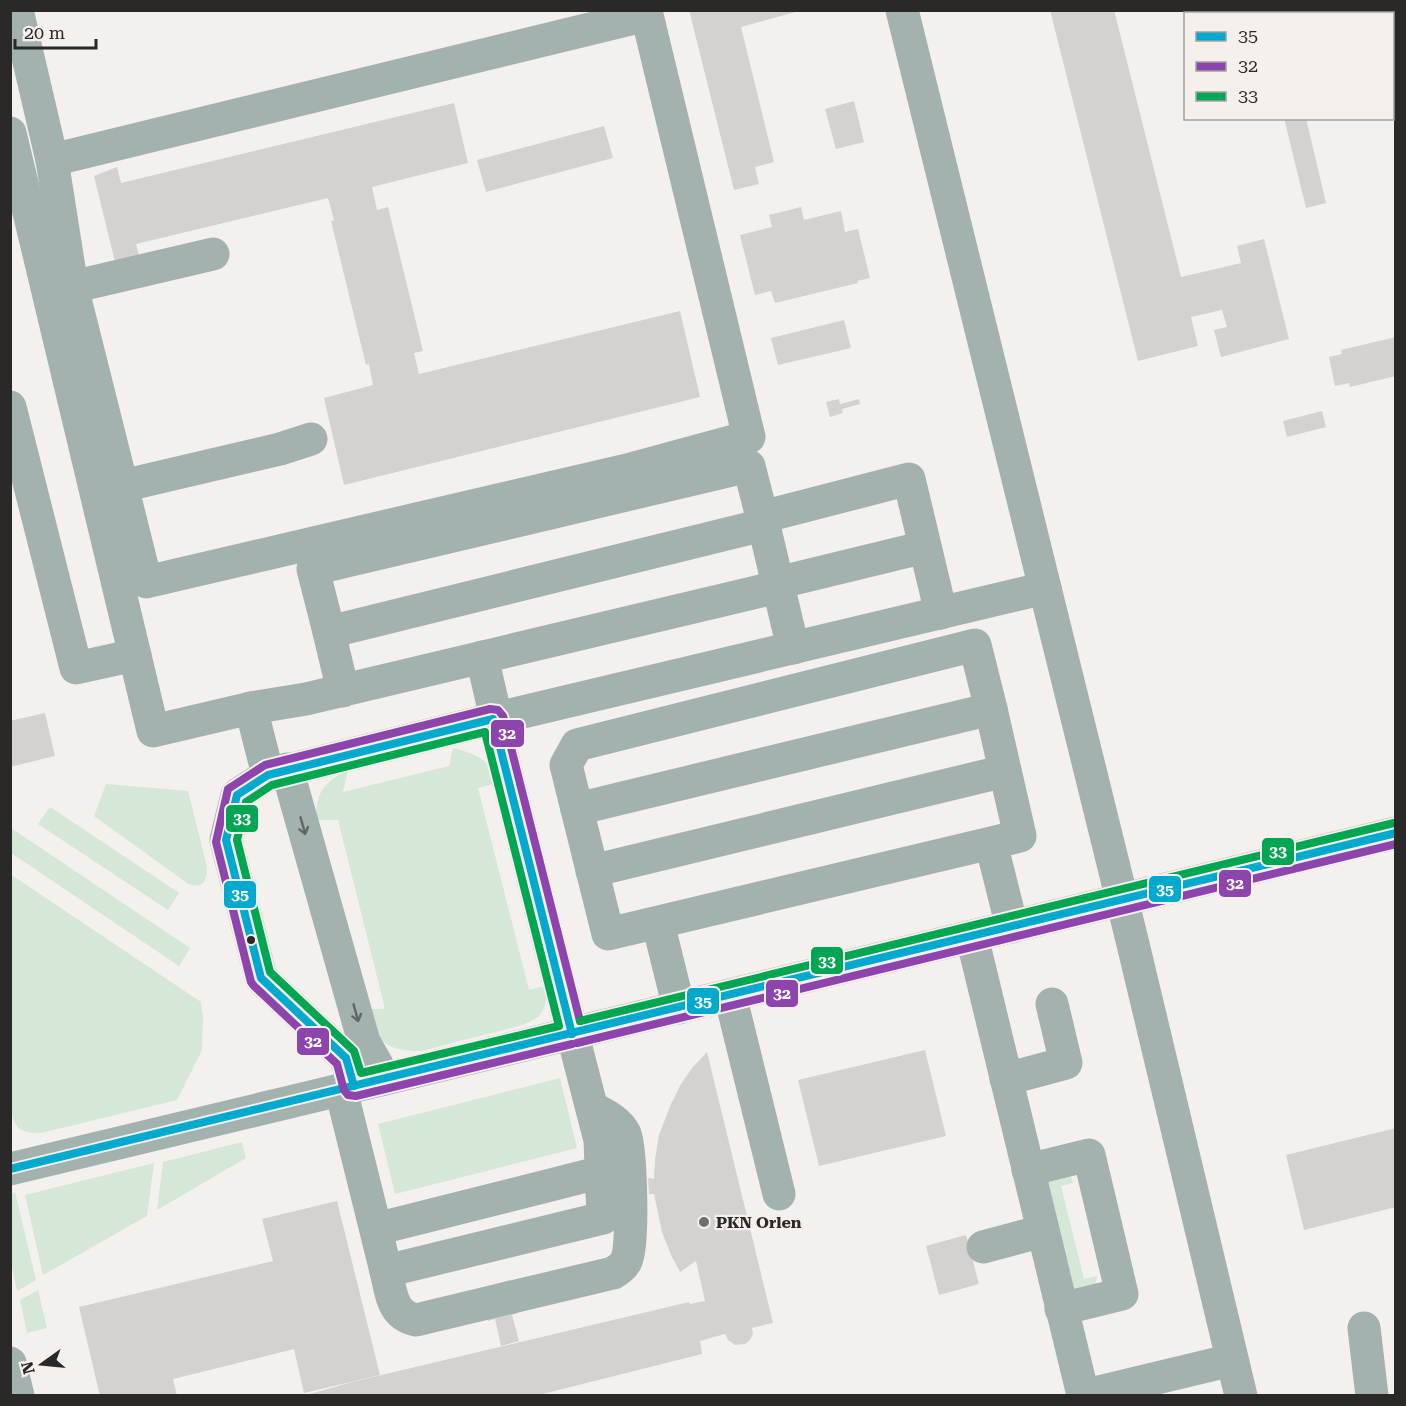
<svg xmlns="http://www.w3.org/2000/svg" width="1406" height="1406" font-family="'Roboto Serif',serif">
  <style>
    .green { fill: #d5e7d7 }
    .building { fill: #d4d2d1 }
    .lines { fill: none; stroke-linecap: round; stroke-linejoin: round }
    .minor { stroke: #a3b1af; stroke-width: 33 }
    .bus-1-casing { stroke: #f5f0ec; stroke-width: 12 }
    .bus-2-casing { stroke: #f5f0ec; stroke-width: 12 }
    .bus-3-casing { stroke: #f5f0ec; stroke-width: 12 }
    .bus-1 { stroke: #00a9ce; stroke-width: 8 }
    .bus-2 { stroke: #8e44ad; stroke-width: 8 }
    .bus-3 { stroke: #00a651; stroke-width: 8 }
    .oneway { stroke: #616665 }
    .bus-dot { fill: #2b2928; stroke: #f5f0ec; stroke-width: 2 }
    .poi-dot { fill: #716f6d; stroke: #f5f0ec; stroke-width: 2 }
    .labels { text-anchor: middle; stroke-width: 4.5; stroke-linejoin: round; paint-order: stroke }
    .poi-label { font-size: 16px; font-weight: bold; fill: #2b2928; stroke: #f5f0ec; text-anchor: start }
    .line-badge { stroke: #f5f0ec; stroke-width: 2 }
    .badge-label { font-size: 16px; text-anchor: middle; font-weight: bold; fill: #fff }
  </style>
  <rect width="100%" height="100%" fill="#f3f0ee"/>
  <g class="green">
    <path d="M 453,748 C 467,752 484,755 490,770 C 492,774 492,780 493,784 L 478,788 L 529,990 L 545,986 C 549,1010 541,1019 519,1026 L 421,1051 C 383,1051 378,1040 364,1009 L 385,1009 L 338,820 L 316,820 C 316,792 323,783 348,770 L 343,792 L 449,766 Z"/>
    <path d="M 106,784 L 188,791 L 207,867 C 208,882 201,890 187,883 L 94,816 Z"/>
    <path d="M 50,807 L 179,893 L 168,910 L 38,824 Z"/>
    <path d="M 11,828 L 190,948 L 179,966 L 11,853 Z"/>
    <path d="M 10,874 L 201,1002 L 203,1017 L 202,1050 L 177,1100 L 41,1133 C 18,1132 16,1130 10,1108 Z"/>
    <path d="M 560,1078 L 577,1148 L 395,1194 L 378,1124 Z"/>
    <path d="M 242,1142 L 246,1158 L 157,1210 L 163,1162 Z"/>
    <path d="M 154,1163 L 147,1216 L 43,1275 L 25,1195 Z"/>
    <path d="M 1071,1176 L 1073,1183 L 1061,1186 L 1084,1279 L 1097,1276 L 1095,1286 L 1074,1289 L 1047,1180 Z"/>
    <path d="M 15,1192 L 36,1280 L 17,1291 L 11,1262 L 11,1195 Z"/>
    <path d="M 38,1290 L 47,1328 L 27,1333 L 20,1300 Z"/>
  </g>
  <g class="building">
    <path d="M 689,10 L 803,10 L 741,27 L 774,162 L 755,167 L 759,184 L 734,190 Z"/>
    <path d="M 1050,10 L 1114,10 L 1181,277 L 1241,263 L 1237,246 L 1264,239 L 1289,339 L 1221,357 L 1214,330 L 1227,327 L 1222,310 L 1191,317 L 1198,346 L 1138,361 Z"/>
    <path d="M 854,101 L 864,142 L 836,149 L 825,109 Z"/>
    <path d="M 454,103 L 468,163 L 372,187 L 377,210 L 388,207 L 423,351 L 414,353 L 419,374 L 680,311 L 700,397 L 344,485 L 324,398 L 373,385 L 369,364 L 366,365 L 331,221 L 334,220 L 328,198 L 136,244 L 139,256 L 115,262 L 94,176 L 117,167 L 121,183 Z"/>
    <path d="M 1284,118 L 1306,118 L 1326,203 L 1306,208 Z"/>
    <path d="M 604,126 L 613,158 L 486,192 L 477,160 Z"/>
    <path d="M 801,207 L 804,220 L 841,211 L 845,232 L 858,229 L 870,278 L 857,281 L 858,283 L 775,303 L 771,291 L 755,295 L 740,235 L 772,227 L 769,215 Z"/>
    <path d="M 844,320 L 851,348 L 778,365 L 771,338 Z"/>
    <path d="M 1396,337 L 1396,376 L 1350,387 L 1349,383 L 1335,386 L 1329,357 L 1342,354 L 1341,350 Z"/>
    <path d="M 839,399 L 840,404 L 859,399 L 860,404 L 842,409 L 843,413 L 830,417 L 826,402 Z"/>
    <path d="M 1322,411 L 1326,427 L 1287,437 L 1283,421 Z"/>
    <path d="M 45,713 L 55,756 L 10,767 L 10,721 Z"/>
    <path d="M 925,1050 L 946,1136 L 819,1166 L 798,1080 Z"/>
    <path d="M 707,1052 L 773,1323 L 752,1328 L 753,1334 L 750,1340 L 745,1344 L 735,1345 L 728,1340 L 725,1334 L 700,1341 L 702,1354 L 535,1396 L 303,1396 L 352,1382 L 689,1302 L 690,1304 L 705,1301 L 696,1261 L 680,1272 L 672,1257 L 662,1232 L 654,1194 L 649,1194 L 648,1178 L 654,1179 L 655,1159 L 659,1135 L 671,1104 L 681,1084 L 692,1068 Z"/>
    <path d="M 1396,1128 L 1396,1207 L 1304,1230 L 1286,1155 Z"/>
    <path d="M 337,1201 L 380,1375 L 304,1393 L 294,1349 L 173,1379 L 177,1396 L 100,1396 L 79,1307 L 273,1261 L 262,1219 Z"/>
    <path d="M 966,1235 L 979,1284 L 939,1295 L 926,1246 Z"/>
    <path d="M 510,1280 L 518,1313 L 512,1315 L 519,1341 L 501,1346 L 495,1319 L 488,1321 L 481,1288 Z"/>
  </g>
  <g class="lines">
    <g class="minor">
      <path d="M 17,10 L 52,160 L 72,287 L 122,486 L 280,449 L 311,439"/>
      <path d="M 902,10 L 1132,940 L 1241,1396"/>
      <path d="M 10,133 L 153,731 L 251,708 L 306,699 L 778,587"/>
      <path d="M 52,160 L 647,15 L 749,437 L 631,469 L 146,582 L 122,486"/>
      <path d="M 72,287 L 213,254"/>
      <path d="M 10,407 L 76,668 L 135,655"/>
      <path d="M 762,517 L 749,466 L 313,569 L 329,632 L 763,525"/>
      <path d="M 777,583 L 925,547"/>
      <path d="M 329,632 L 343,691"/>
      <path d="M 793,648 L 762,517 L 909,479 L 941,613"/>
      <path d="M 482,657 L 496,718"/>
      <path d="M 251,708 L 268,775"/>
      <path d="M 493,719 L 1045,588"/>
      <path d="M 287,769 L 364,1042 L 385,1079"/>
      <path d="M 577,809 L 991,709"/>
      <path d="M 991,843 L 608,934 L 566,765 L 577,745 L 975,645 L 991,709 L 1020,836 L 991,843 L 1012,927"/>
      <path d="M 592,871 L 1005,771"/>
      <path d="M 658,923 L 679,1008"/>
      <path d="M 972,937 L 1083,1395"/>
      <path d="M 730,995 L 779,1194"/>
      <path d="M 1006,1079 L 1066,1063 L 1052,1004"/>
      <path d="M 341,1090 L 386,1271 L 603,1218 L 600,1140 L 551,951 L 493,719 L 268,775 L 237,795 L 226,840 L 261,978 L 346,1058 L 354,1086"/>
      <path d="M 10,1169 L 294,1101 L 1396,833"/>
      <path d="M 1028,1170 L 1089,1155 L 1122,1294 L 1061,1309"/>
      <path d="M 376,1229 L 602,1172"/>
      <path d="M 983,1247 L 1043,1231"/>
      <path d="M 386,1271 C 391,1291 391,1315 416,1320 L 613,1273 C 618,1270 623,1267 626,1261 C 634,1246 631,1150 625,1134 C 619,1121 604,1114 592,1108"/>
      <path d="M 1364,1328 L 1372,1396"/>
      <path d="M 10,1363 L 18,1396"/>
      <path d="M 1082,1396 L 1232,1360"/>
    </g>
    <g class="bus-1-casing">
      <g id="bus-1">
        <path d="M 354,1086 L 346,1058 L 261,978 L 226,840 L 237,795 L 268,775 L 493,719 L 572,1034"/>
        <path d="M 10,1169 L 1396,833"/>
      </g>
    </g>
    <g class="bus-2-casing">
      <g id="bus-2">
        <path d="M 577,1043 L 1396,844"/>
        <path d="M 572,1044 L 356,1096 L 348,1095 L 344,1090 L 337,1064 L 254,986 L 251,982 L 216,842 L 228,789 L 265,765 L 490,709 L 498,710 L 503,716 L 580,1021"/>
      </g>
    </g>
    <g class="bus-3-casing">
      <g id="bus-3">
        <path d="M 485,732 L 559,1026 L 361,1073 L 354,1051 L 270,972 L 237,840 L 246,802 L 272,785 Z"/>
        <path d="M 580,1021 L 1394,823"/>
      </g>
    </g>
    <use href="#bus-1" class="bus-1"/>
    <use href="#bus-2" class="bus-2"/>
    <use href="#bus-3" class="bus-3"/>
  </g>
  <defs><path id="oneway-shaft" d="M-6 0H5M1.5-3L5.5 0L1.5 3" fill="none" stroke-width="1.6" stroke-linecap="round" stroke-linejoin="round" transform="scale(1.5)"/></defs>
  <g class="oneway">
    <use href="#oneway-shaft" transform="translate(303 826) rotate(74)"/>
    <use href="#oneway-shaft" transform="translate(356 1013) rotate(74)"/>
  </g>
  <circle class="bus-dot" cx="251" cy="940" r="5"/>
  <circle class="poi-dot" cx="704" cy="1222" r="6"/>
  <g class="labels">
    <g class="poi-label">
      <text x="716" y="1228">PKN Orlen</text>
    </g>
  </g>
  <g class="line-badge">
    <rect x="490" y="719" width="35" height="29" rx="6" fill="#8e44ad"/>
    <rect x="225" y="804" width="34" height="29" rx="6" fill="#00a651"/>
    <rect x="1261" y="837" width="34" height="29" rx="6" fill="#00a651"/>
    <rect x="1218" y="869" width="34" height="29" rx="6" fill="#8e44ad"/>
    <rect x="1148" y="875" width="34" height="28" rx="6" fill="#00a9ce"/>
    <rect x="223" y="880" width="34" height="29" rx="6" fill="#00a9ce"/>
    <rect x="810" y="946" width="34" height="29" rx="6" fill="#00a651"/>
    <rect x="765" y="979" width="34" height="29" rx="6" fill="#8e44ad"/>
    <rect x="686" y="987" width="34" height="28" rx="6" fill="#00a9ce"/>
    <rect x="296" y="1027" width="34" height="29" rx="6" fill="#8e44ad"/>
  </g>
  <g class="badge-label">
    <text x="507" y="739">32</text>
    <text x="242" y="824">33</text>
    <text x="1278" y="857">33</text>
    <text x="1235" y="889">32</text>
    <text x="1165" y="895">35</text>
    <text x="240" y="900">35</text>
    <text x="827" y="967">33</text>
    <text x="782" y="999">32</text>
    <text x="703" y="1007">35</text>
    <text x="313" y="1047">32</text>
  </g>
  <rect width="1406" height="1406" fill="none" stroke="#2b2928" stroke-width="24"/>
  <rect x="1184" y="12" width="210" height="108" fill="#f5f0ec" stroke="#a4a09e" stroke-width="1.5"/>
  <rect x="1196" y="32" width="30" height="9" fill="#00a9ce" stroke="#a4a09e" stroke-width="1.5"/>
  <text x="1238" y="42" font-size="18" fill="#2b2928">35</text>
  <rect x="1196" y="62" width="30" height="9" fill="#8e44ad" stroke="#a4a09e" stroke-width="1.5"/>
  <text x="1238" y="72" font-size="18" fill="#2b2928">32</text>
  <rect x="1196" y="92" width="30" height="9" fill="#00a651" stroke="#a4a09e" stroke-width="1.5"/>
  <text x="1238" y="102" font-size="18" fill="#2b2928">33</text>
  <g transform="translate(42 1364) rotate(255)" stroke="#f5f0ec" stroke-width="4.5" paint-order="stroke">
  <path d="M0-4.5L10 22L0 15L-10 22Z" fill="#2b2928"/>
  <text y="-9" font-size="16" font-weight="bold" text-anchor="middle" fill="#2b2928">N</text>
  </g>
  <path d="M15 39v9h81v-9" fill="none" stroke="#2b2928" stroke-width="3"/>
  <text x="24" y="39" font-size="18" fill="#2b2928" stroke="#f5f0ec" stroke-width="4.5" paint-order="stroke">20 m</text>
</svg>
